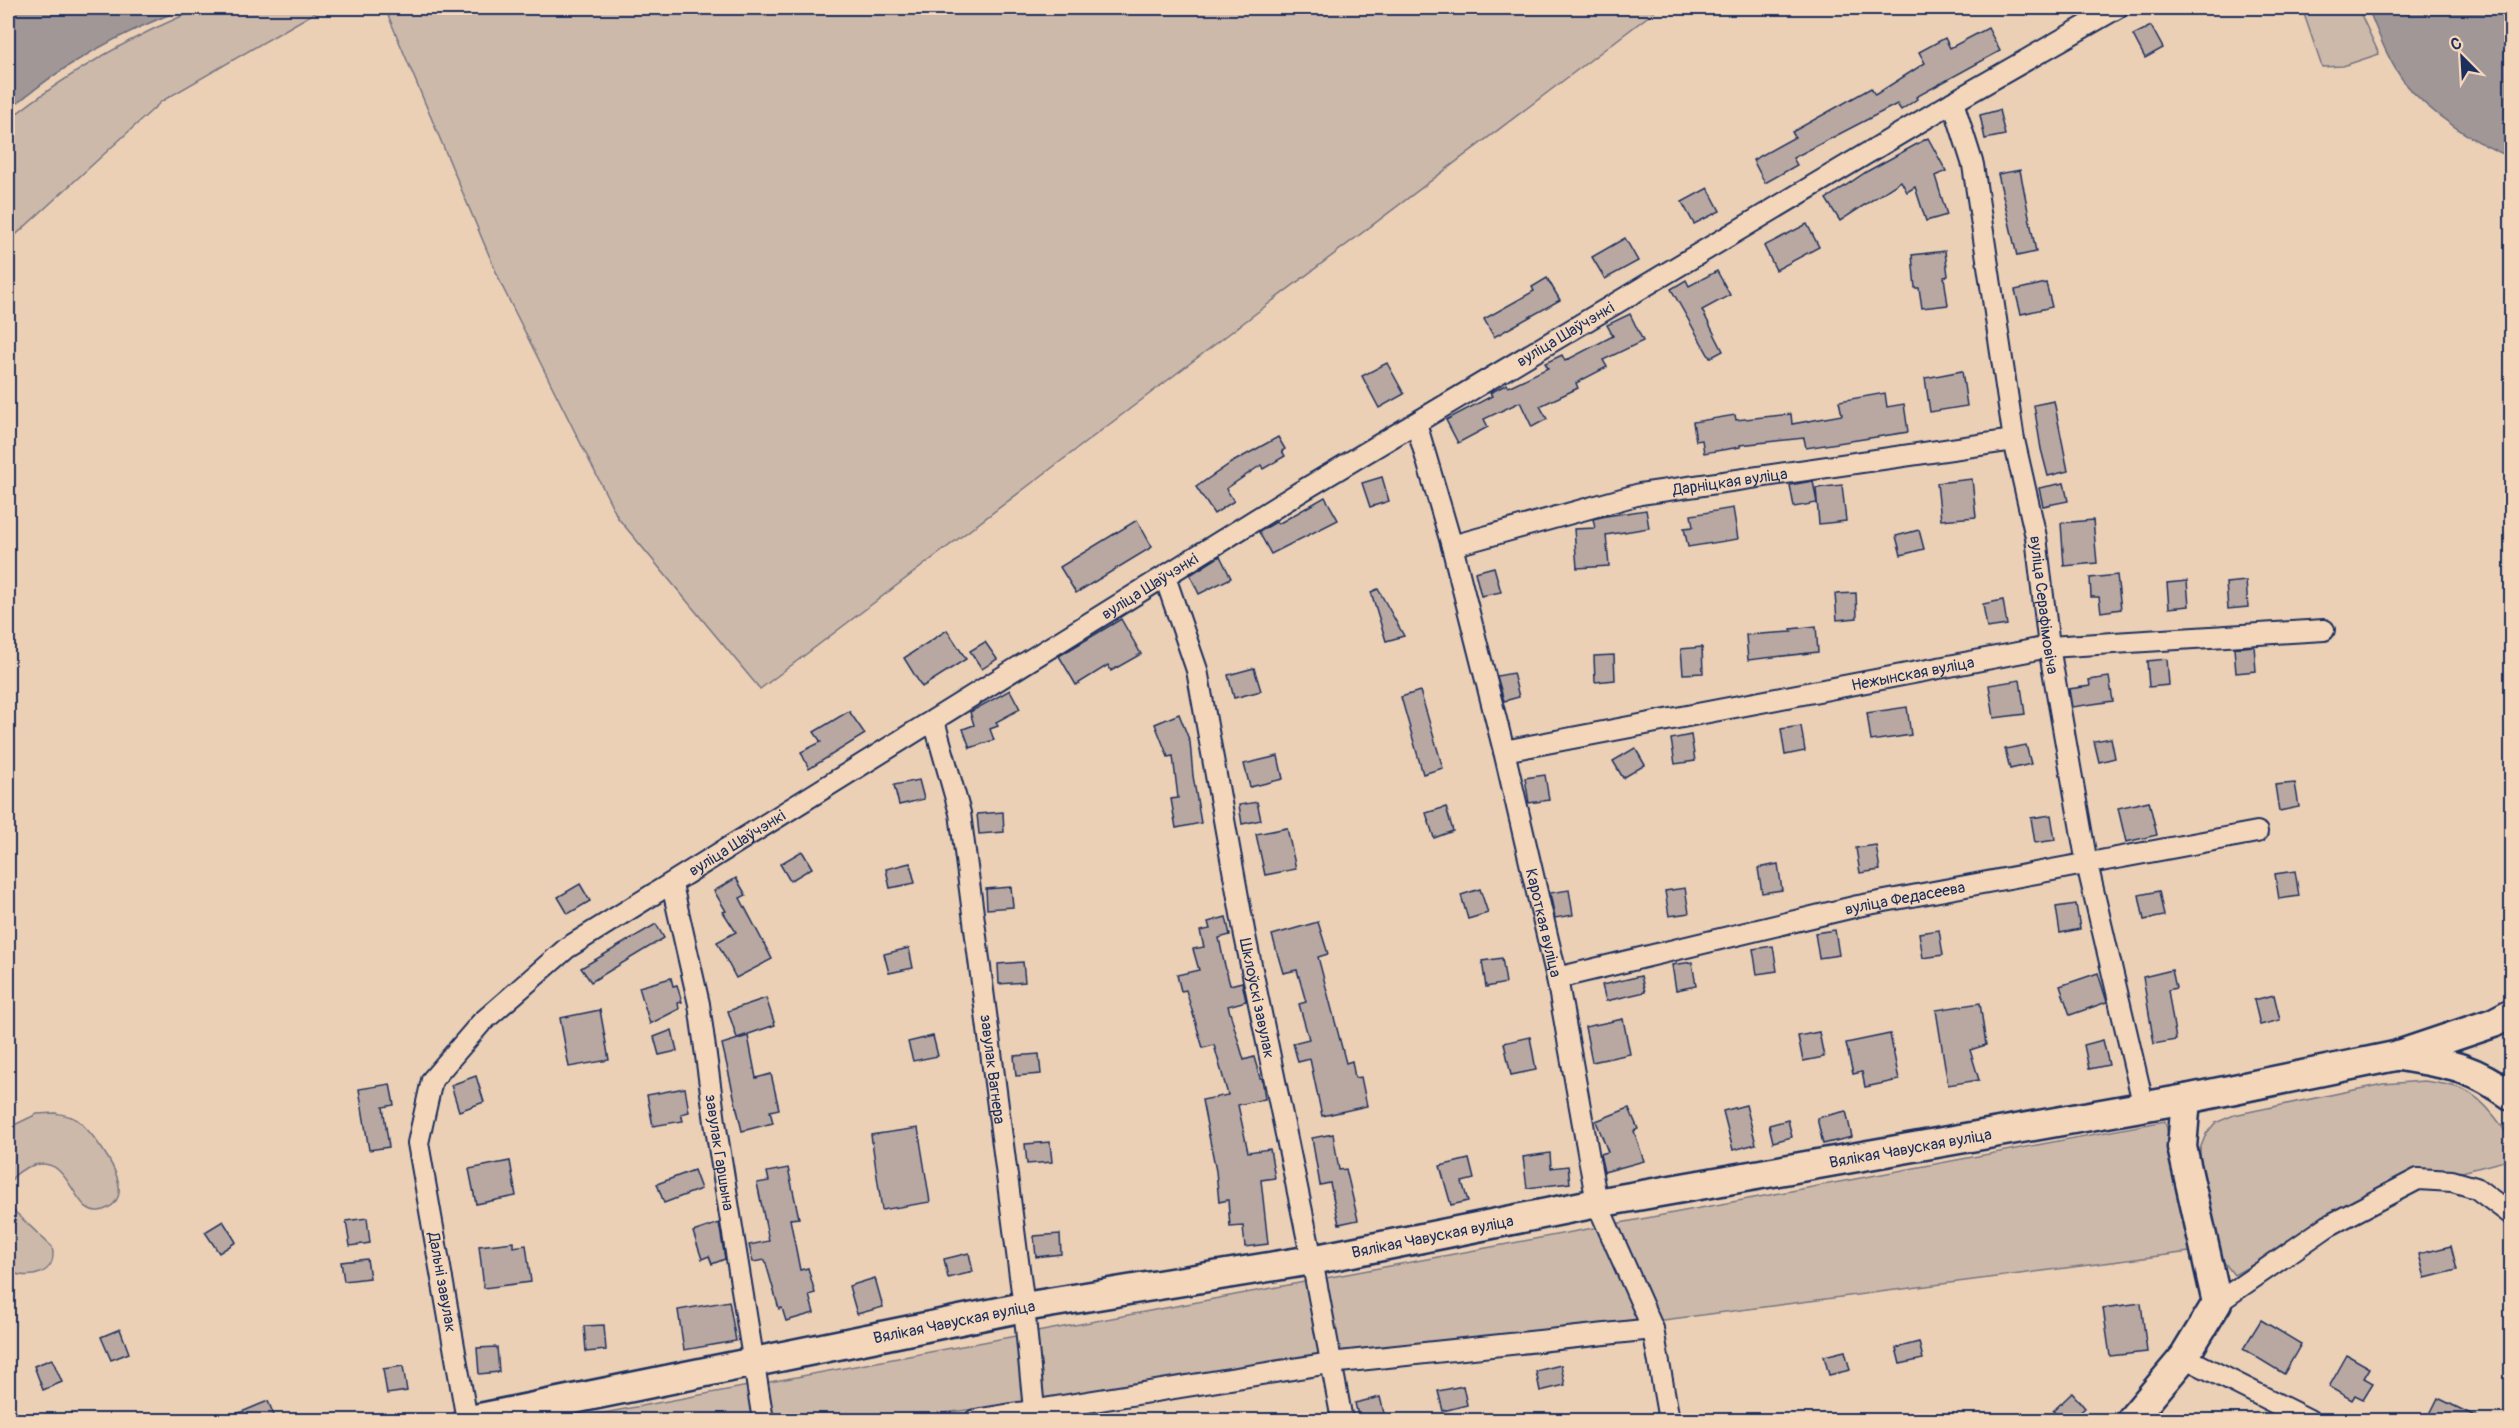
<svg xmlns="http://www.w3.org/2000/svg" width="2519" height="1428" font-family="Pangolin,sans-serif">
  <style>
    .green { fill: #cdb9a9; stroke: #747484; stroke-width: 1.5 }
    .water { fill: #a19796; stroke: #6b6d80; stroke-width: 1.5 }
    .building { fill: #b8a8a1; stroke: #1b2f5e; stroke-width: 1.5 }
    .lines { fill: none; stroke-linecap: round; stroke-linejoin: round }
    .minor-casing { stroke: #1b2f5e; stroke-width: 24 }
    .secondary-casing { stroke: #1b2f5e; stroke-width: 33 }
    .minor { stroke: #f4d7ba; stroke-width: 20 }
    .secondary { stroke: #f4d7ba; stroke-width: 28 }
    .labels { text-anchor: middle; stroke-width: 4.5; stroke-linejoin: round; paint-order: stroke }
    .street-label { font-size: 16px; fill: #1b2f5e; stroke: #f4d7ba }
  </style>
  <rect width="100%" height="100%" fill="#ebd0b6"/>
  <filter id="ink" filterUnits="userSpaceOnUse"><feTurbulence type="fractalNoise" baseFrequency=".0167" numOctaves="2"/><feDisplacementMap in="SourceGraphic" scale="12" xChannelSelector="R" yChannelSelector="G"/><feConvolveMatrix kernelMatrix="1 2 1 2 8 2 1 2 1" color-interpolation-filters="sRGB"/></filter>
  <g filter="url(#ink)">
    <g class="green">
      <path d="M 202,8 L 323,8 L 162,101 L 8,242 L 8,120 C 67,74 132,35 202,8 Z"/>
      <path d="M 385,8 L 1659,8 L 760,689 L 618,518 L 502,286 Z"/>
      <path d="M 2302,8 L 2358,8 L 2379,54 L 2343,66 L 2322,67 Z"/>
      <path d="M 2424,1081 C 2460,1086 2472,1088 2495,1117 C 2508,1134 2511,1138 2512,1159 L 2435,1179 L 2312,1232 L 2234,1275 L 2220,1257 L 2200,1173 L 2200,1149 L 2206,1134 L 2215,1123 L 2234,1115 L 2383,1084 Z"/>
      <path d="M 55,1113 C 64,1115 74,1116 81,1123 C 95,1137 128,1179 117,1199 C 115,1204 109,1208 103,1210 C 69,1220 74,1144 24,1169 C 15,1174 10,1179 8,1190 L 8,1128 L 37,1114 Z"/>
      <path d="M 2165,1121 L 2197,1251 L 890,1420 L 566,1420 Z"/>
      <path d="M 8,1198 L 10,1207 L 52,1247 C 59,1275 27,1281 8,1271 Z"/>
    </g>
    <g class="water">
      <path d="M 8,8 L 187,8 C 123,31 59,66 8,111 Z"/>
      <path d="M 2368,8 L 2511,8 L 2511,157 C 2476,144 2429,113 2405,83 C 2388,61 2378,33 2368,8 Z"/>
    </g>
    <g class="building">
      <path d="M 2151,26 L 2163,48 L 2145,58 L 2133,35 Z"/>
      <path d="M 1988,28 L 2000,51 L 1916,97 L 1917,99 L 1901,110 L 1897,104 L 1793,158 L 1797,165 L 1765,183 L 1753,160 L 1795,137 L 1792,132 L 1871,88 L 1875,95 L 1925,63 L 1919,52 L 1945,38 L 1950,48 Z"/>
      <path d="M 1999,110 L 2005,135 L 1985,139 L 1980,115 Z"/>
      <path d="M 1928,138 L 1946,171 L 1935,176 L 1947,215 L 1926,221 L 1915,187 L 1907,192 L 1901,181 L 1840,221 L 1826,199 L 1866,172 Z"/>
      <path d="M 2020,170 L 2036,252 L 2017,256 L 1998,174 Z"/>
      <path d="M 1708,188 L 1720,211 L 1694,224 L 1682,202 Z"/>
      <path d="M 1807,224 L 1819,247 L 1776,270 L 1764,246 Z"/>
      <path d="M 1625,238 L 1638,261 L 1605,279 L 1592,257 Z"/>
      <path d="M 1945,251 L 1948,276 L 1944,277 L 1948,305 L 1922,308 L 1919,288 L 1915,288 L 1912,255 Z"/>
      <path d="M 1717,271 L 1730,295 L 1702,310 L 1723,351 L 1710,358 L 1671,289 L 1686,280 L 1689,286 Z"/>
      <path d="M 1547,278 L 1560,300 L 1494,337 L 1484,319 L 1534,291 L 1532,287 Z"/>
      <path d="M 2046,283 L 2052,307 L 2021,314 L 2015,290 Z"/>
      <path d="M 1630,314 L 1643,341 L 1603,360 L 1607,367 L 1576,383 L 1578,388 L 1540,406 L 1547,419 L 1532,427 L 1520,402 L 1484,419 L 1488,427 L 1458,443 L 1446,420 L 1492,396 L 1490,393 L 1507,384 L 1508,387 L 1548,368 L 1545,363 L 1562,355 L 1565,361 L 1613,336 L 1607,325 Z"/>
      <path d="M 1387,363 L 1404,394 L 1379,408 L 1362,376 Z"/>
      <path d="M 1962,371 L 1967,406 L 1930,412 L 1925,378 Z"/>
      <path d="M 1885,393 L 1887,407 L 1904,404 L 1908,432 L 1806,448 L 1804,438 L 1740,445 L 1740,447 L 1704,453 L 1702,440 L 1696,441 L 1693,422 L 1735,415 L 1736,420 L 1791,414 L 1792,424 L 1842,415 L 1839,401 Z"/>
      <path d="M 2054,401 L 2068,471 L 2048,476 L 2041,449 L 2034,405 Z"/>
      <path d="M 1278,437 L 1285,449 L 1282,451 L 1285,456 L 1263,469 L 1261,465 L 1226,489 L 1234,501 L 1214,514 L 1196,487 L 1231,463 Z"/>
      <path d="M 1382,477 L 1389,501 L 1370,507 L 1362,483 Z"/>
      <path d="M 1972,479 L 1976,517 L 1941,520 L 1937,483 Z"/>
      <path d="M 1813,481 L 1817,503 L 1794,507 L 1790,485 Z"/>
      <path d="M 2064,483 L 2068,501 L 2043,506 L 2039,488 Z"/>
      <path d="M 1842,485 L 1846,521 L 1819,524 L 1816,488 Z"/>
      <path d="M 1325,497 L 1338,520 L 1271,554 L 1259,532 L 1276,522 L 1278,524 Z"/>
      <path d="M 1733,508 L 1738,539 L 1688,547 L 1684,528 L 1693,527 L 1691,515 Z"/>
      <path d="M 1646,510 L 1649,528 L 1606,535 L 1609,566 L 1577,568 L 1574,529 L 1595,528 L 1593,519 L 1606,516 Z"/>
      <path d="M 1137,520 L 1152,547 L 1076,593 L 1060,567 Z"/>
      <path d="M 2093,520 L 2097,563 L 2064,566 L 2061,523 Z"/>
      <path d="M 1919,530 L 1924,549 L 1901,555 L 1896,536 Z"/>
      <path d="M 1220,556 L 1231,578 L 1199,594 L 1190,575 Z"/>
      <path d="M 1494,567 L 1501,592 L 1481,596 L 1475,572 Z"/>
      <path d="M 2117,575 L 2121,609 L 2101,612 L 2099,597 L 2091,597 L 2090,578 Z"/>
      <path d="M 2187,581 L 2189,606 L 2169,608 L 2167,583 Z"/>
      <path d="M 2246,581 L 2248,607 L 2228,609 L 2226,583 Z"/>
      <path d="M 1378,589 L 1404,636 L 1386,641 L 1371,592 Z"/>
      <path d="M 1856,593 L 1857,618 L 1837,620 L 1835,594 Z"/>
      <path d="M 2003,600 L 2007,625 L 1987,628 L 1983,604 Z"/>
      <path d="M 1121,619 L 1141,654 L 1111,671 L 1108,665 L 1076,685 L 1059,656 Z"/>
      <path d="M 1816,626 L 1818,652 L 1748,660 L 1746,635 L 1792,632 L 1791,629 Z"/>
      <path d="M 947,630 L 966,659 L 922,687 L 904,658 Z"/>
      <path d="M 985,642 L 997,659 L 982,669 L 970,651 Z"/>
      <path d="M 2254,646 L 2256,671 L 2236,673 L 2234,648 Z"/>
      <path d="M 1702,647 L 1703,673 L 1683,674 L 1681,649 Z"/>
      <path d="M 1614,655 L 1615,680 L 1595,682 L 1594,656 Z"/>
      <path d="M 2167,659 L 2169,685 L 2149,687 L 2147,661 Z"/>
      <path d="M 1254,668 L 1261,691 L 1234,698 L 1228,675 Z"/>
      <path d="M 1513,673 L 1519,697 L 1504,701 L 1497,676 Z"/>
      <path d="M 2109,677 L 2113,701 L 2072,707 L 2069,689 L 2090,686 L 2089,680 Z"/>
      <path d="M 2020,680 L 2025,714 L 1994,718 L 1989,685 Z"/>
      <path d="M 1010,690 L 1020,709 L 996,722 L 998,726 L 990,729 L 994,740 L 970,748 L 963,729 L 974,725 L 970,712 Z"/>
      <path d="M 1420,691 L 1443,768 L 1423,774 L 1401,697 Z"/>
      <path d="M 1907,707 L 1911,735 L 1871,741 L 1867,713 Z"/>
      <path d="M 849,711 L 865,734 L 809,769 L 801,752 L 821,742 L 814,732 Z"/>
      <path d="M 1179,714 L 1190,742 L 1193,776 L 1201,823 L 1176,828 L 1171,799 L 1178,798 L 1173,756 L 1168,757 L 1155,724 Z"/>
      <path d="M 1801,726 L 1805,751 L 1785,755 L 1781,729 Z"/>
      <path d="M 1691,735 L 1695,761 L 1675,764 L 1671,739 Z"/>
      <path d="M 2111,738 L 2115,758 L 2099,762 L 2094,741 Z"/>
      <path d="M 2026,745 L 2031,764 L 2010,769 L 2005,749 Z"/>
      <path d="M 1635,748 L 1645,765 L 1623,778 L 1613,761 Z"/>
      <path d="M 1278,756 L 1283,779 L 1250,787 L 1244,764 Z"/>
      <path d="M 1545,775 L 1549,800 L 1529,803 L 1525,778 Z"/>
      <path d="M 919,780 L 924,799 L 899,805 L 894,785 Z"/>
      <path d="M 2295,783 L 2299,807 L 2279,811 L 2275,785 Z"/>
      <path d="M 2149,801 L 2157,835 L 2126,842 L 2118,808 Z"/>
      <path d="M 1257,802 L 1261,820 L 1242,824 L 1239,805 Z"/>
      <path d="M 1446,807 L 1453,831 L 1434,838 L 1426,813 Z"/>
      <path d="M 1003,812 L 1004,832 L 979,834 L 977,814 Z"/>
      <path d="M 2051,815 L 2055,840 L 2035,843 L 2031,818 Z"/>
      <path d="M 1287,828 L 1296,869 L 1265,875 L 1256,834 Z"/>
      <path d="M 1876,845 L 1880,870 L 1860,873 L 1856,848 Z"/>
      <path d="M 802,851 L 812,868 L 790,881 L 780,864 Z"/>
      <path d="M 910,863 L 915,883 L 890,888 L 886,869 Z"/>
      <path d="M 1778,864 L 1782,890 L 1762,893 L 1758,868 Z"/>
      <path d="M 2295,871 L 2299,896 L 2279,899 L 2275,874 Z"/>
      <path d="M 736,878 L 746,895 L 740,898 L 772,959 L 736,978 L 717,942 L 736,932 L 723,912 L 726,911 L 714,891 Z"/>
      <path d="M 580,884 L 590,901 L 568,914 L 558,897 Z"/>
      <path d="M 1011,887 L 1013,907 L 987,909 L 986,889 Z"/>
      <path d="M 1685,888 L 1689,913 L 1669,916 L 1665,891 Z"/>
      <path d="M 1480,889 L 1488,913 L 1468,919 L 1461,895 Z"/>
      <path d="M 1569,890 L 1573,915 L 1555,918 L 1550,893 Z"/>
      <path d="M 2159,891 L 2164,916 L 2144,920 L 2139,895 Z"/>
      <path d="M 2076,904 L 2080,929 L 2060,933 L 2056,907 Z"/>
      <path d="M 1226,917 L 1230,935 L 1219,938 L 1223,958 L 1230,985 L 1242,982 L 1246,1001 L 1228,1006 L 1244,1060 L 1254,1057 L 1260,1078 L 1262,1078 L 1265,1099 L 1238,1105 L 1248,1152 L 1270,1149 L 1275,1178 L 1261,1180 L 1268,1244 L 1245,1247 L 1243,1226 L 1230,1227 L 1228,1200 L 1219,1202 L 1216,1171 L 1202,1100 L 1228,1095 L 1214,1045 L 1203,1048 L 1186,990 L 1181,991 L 1177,975 L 1199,970 L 1193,949 L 1204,947 L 1200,931 L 1210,929 L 1208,922 Z"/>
      <path d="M 1318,922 L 1328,954 L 1318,957 L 1346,1063 L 1352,1061 L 1355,1078 L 1361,1077 L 1367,1106 L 1322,1116 L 1310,1059 L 1298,1062 L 1293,1043 L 1309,1039 L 1299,1004 L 1306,1002 L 1297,970 L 1283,973 L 1272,935 Z"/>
      <path d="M 656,924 L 664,938 L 591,982 L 581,968 Z"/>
      <path d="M 1835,930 L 1839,955 L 1819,958 L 1815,933 Z"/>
      <path d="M 1939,930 L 1943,955 L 1923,958 L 1919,933 Z"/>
      <path d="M 1773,946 L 1777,971 L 1757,974 L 1753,949 Z"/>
      <path d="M 909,948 L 913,968 L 889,973 L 884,954 Z"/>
      <path d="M 1502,958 L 1506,983 L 1486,987 L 1482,961 Z"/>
      <path d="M 1023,962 L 1025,982 L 999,984 L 998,964 Z"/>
      <path d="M 1692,962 L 1696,986 L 1676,990 L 1672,965 Z"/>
      <path d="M 2172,970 L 2176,988 L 2168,990 L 2176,1040 L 2154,1044 L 2143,977 Z"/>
      <path d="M 2098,973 L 2107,1002 L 2070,1015 L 2060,986 Z"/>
      <path d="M 1641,976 L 1645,992 L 1606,1001 L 1602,985 Z"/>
      <path d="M 671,978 L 673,986 L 677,985 L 682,1002 L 678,1003 L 679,1009 L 650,1024 L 639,987 Z"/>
      <path d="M 2274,995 L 2280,1020 L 2260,1025 L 2254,1000 Z"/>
      <path d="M 766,998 L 775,1025 L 737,1038 L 728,1011 Z"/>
      <path d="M 1980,1003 L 1986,1045 L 1970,1050 L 1979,1080 L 1948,1085 L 1936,1010 Z"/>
      <path d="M 600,1010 L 609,1060 L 569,1067 L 560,1018 Z"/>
      <path d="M 1623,1019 L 1630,1054 L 1592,1062 L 1585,1027 Z"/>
      <path d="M 672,1030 L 677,1051 L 659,1055 L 654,1037 Z"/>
      <path d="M 1819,1032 L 1824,1057 L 1803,1061 L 1798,1036 Z"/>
      <path d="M 1890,1034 L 1899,1080 L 1865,1087 L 1862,1072 L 1853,1074 L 1846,1043 Z"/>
      <path d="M 748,1036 L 756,1078 L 771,1074 L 779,1109 L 770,1111 L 773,1123 L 742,1131 L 722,1044 Z"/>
      <path d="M 933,1036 L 938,1056 L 913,1061 L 908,1042 Z"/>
      <path d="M 1530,1037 L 1536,1070 L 1511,1075 L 1504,1043 Z"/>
      <path d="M 2103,1040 L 2109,1065 L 2089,1069 L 2084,1045 Z"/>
      <path d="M 1039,1054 L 1041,1074 L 1016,1076 L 1014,1056 Z"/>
      <path d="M 476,1076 L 484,1102 L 459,1111 L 451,1085 Z"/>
      <path d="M 390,1084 L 394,1105 L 383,1107 L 389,1147 L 369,1150 L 359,1089 Z"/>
      <path d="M 685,1088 L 689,1112 L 681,1114 L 683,1121 L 653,1126 L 647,1095 Z"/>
      <path d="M 1746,1105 L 1756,1144 L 1733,1150 L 1723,1111 Z"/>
      <path d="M 1629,1108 L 1638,1129 L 1634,1131 L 1644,1161 L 1604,1172 L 1600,1154 L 1608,1152 L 1596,1121 Z"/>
      <path d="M 1846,1111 L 1852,1137 L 1823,1144 L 1817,1118 Z"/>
      <path d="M 1788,1120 L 1792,1137 L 1773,1142 L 1769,1125 Z"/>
      <path d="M 918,1128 L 930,1202 L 882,1210 L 871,1135 Z"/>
      <path d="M 1333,1134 L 1339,1170 L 1346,1169 L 1358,1220 L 1339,1224 L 1330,1183 L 1320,1185 L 1312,1138 Z"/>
      <path d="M 1050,1142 L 1052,1162 L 1027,1164 L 1025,1144 Z"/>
      <path d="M 1550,1153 L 1551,1168 L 1568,1166 L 1570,1183 L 1527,1188 L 1523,1157 Z"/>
      <path d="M 1469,1159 L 1474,1179 L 1462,1182 L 1468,1201 L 1451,1205 L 1440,1166 Z"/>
      <path d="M 510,1161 L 516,1196 L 476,1204 L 469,1169 Z"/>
      <path d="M 788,1168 L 799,1218 L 790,1219 L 800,1270 L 808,1268 L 815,1293 L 809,1295 L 814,1313 L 786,1321 L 782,1308 L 779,1309 L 765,1260 L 753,1262 L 749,1245 L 769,1241 L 757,1183 L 769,1181 L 767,1172 Z"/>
      <path d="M 694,1170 L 701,1189 L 664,1203 L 657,1184 Z"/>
      <path d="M 367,1218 L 370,1243 L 350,1246 L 346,1221 Z"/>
      <path d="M 223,1221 L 236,1242 L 219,1253 L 205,1232 Z"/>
      <path d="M 719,1223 L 725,1259 L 712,1264 L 709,1256 L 702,1259 L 693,1232 Z"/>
      <path d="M 1060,1234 L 1061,1254 L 1036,1257 L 1034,1236 Z"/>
      <path d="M 513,1242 L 513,1247 L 526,1245 L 531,1282 L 484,1288 L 479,1246 Z"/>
      <path d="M 2451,1246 L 2457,1270 L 2425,1278 L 2419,1254 Z"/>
      <path d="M 969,1253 L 973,1272 L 948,1278 L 944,1259 Z"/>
      <path d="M 367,1259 L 370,1278 L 344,1281 L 341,1262 Z"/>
      <path d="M 875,1278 L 883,1307 L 857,1314 L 849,1286 Z"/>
      <path d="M 729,1301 L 736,1341 L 684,1350 L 678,1310 Z"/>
      <path d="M 2141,1303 L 2147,1352 L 2110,1356 L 2103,1308 Z"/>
      <path d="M 2261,1320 L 2301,1344 L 2284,1374 L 2243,1349 Z"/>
      <path d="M 604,1325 L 606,1350 L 586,1352 L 584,1326 Z"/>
      <path d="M 120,1329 L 129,1353 L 111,1360 L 101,1337 Z"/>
      <path d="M 1919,1342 L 1923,1359 L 1900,1364 L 1896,1348 Z"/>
      <path d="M 497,1347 L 499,1372 L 479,1374 L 477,1348 Z"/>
      <path d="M 1845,1351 L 1850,1370 L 1829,1375 L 1824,1356 Z"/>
      <path d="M 2347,1355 L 2370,1368 L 2364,1378 L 2373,1383 L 2363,1399 L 2355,1395 L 2352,1400 L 2329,1387 Z"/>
      <path d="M 52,1359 L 62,1382 L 43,1390 L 34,1366 Z"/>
      <path d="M 1561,1365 L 1565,1385 L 1540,1391 L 1536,1371 Z"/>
      <path d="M 403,1366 L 407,1391 L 387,1394 L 383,1369 Z"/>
      <path d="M 1463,1386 L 1467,1405 L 1443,1411 L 1438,1391 Z"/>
      <path d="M 2072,1393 L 2085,1408 L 2072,1420 L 2062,1420 L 2053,1411 Z"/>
      <path d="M 1380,1397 L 1385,1417 L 1359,1420 L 1355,1403 Z"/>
      <path d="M 2438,1398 L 2483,1420 L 2427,1420 Z"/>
      <path d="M 268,1401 L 276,1420 L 222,1420 Z"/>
    </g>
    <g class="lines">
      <g class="minor-casing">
        <g id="minor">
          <path id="s1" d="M 1953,102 L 1973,165 L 2014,440 L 2036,537 L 2049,647 L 2087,864 L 2144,1107"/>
          <path id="s2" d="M 1416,423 L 1452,546 L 1504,751 L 1557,978 L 1597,1203 L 1653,1329 L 1669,1420"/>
          <path id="s3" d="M 1452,546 L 1640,494 L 2014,440"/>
          <path id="s4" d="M 1165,577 L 1197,670 L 1245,936 L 1312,1260 L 1342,1420"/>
          <path id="s5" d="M 934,721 L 960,813 L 1024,1307 L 1035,1420"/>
          <path id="s6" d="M 1504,751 L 2049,647 L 2324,630"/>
          <path id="s7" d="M 672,885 L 699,1004 L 715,1122 L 763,1420"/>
          <path id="s8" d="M 1557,978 L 1858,906 L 2257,832"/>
          <path d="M 2217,1303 L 2328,1226 L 2418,1179 L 2452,1181 L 2476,1188 L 2512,1215"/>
          <path d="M 2184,1357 L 2309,1420"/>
          <path id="s9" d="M 467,1420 L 418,1143 L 432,1080 L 481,1023 L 567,948 L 1300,492 L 1953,102 L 2117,8"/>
          <path d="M 975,1420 L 1330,1363 L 1653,1329"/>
        </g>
      </g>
      <g class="secondary-casing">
        <g id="secondary">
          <path d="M 2400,1056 C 2448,1064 2471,1066 2512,1096"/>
          <path id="s10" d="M 470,1420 L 1024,1307 L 1312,1260 L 1597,1203 L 2186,1099 L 2395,1056 L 2493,1023 L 2512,1013"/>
          <path d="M 2131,1420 L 2184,1357 L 2217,1303 L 2182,1147 L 2186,1099"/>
        </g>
      </g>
      <use href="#minor" class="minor"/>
      <use href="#secondary" class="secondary"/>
    </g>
  </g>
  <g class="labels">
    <g class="street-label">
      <text dy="6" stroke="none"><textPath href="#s9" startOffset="1707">вуліца Шаўчэнкі</textPath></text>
      <text dy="6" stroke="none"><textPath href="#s3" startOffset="286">Дарніцкая вуліца</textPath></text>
      <text dy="6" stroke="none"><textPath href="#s9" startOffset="1221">вуліца Шаўчэнкі</textPath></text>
      <text dy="6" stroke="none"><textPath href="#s1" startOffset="512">вуліца Серафімовіча</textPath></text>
      <text dy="6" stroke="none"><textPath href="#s6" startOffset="416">Нежынская вуліца</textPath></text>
      <text dy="6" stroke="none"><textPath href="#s9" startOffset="735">вуліца Шаўчэнкі</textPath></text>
      <text dy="6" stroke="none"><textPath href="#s8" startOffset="357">вуліца Федасеева</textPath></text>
      <text dy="6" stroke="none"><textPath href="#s2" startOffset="516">Кароткая вуліца</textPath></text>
      <text dy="6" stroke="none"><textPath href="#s4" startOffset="432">Шклоўскі завулак</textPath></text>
      <text dy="6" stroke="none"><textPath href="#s5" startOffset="354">завулак Вагнера</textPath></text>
      <text dy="6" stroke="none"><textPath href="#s10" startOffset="1466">Вялікая Чавуская вуліца</textPath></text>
      <text dy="6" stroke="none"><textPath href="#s7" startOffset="272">завулак Гаршына</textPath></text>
      <text dy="6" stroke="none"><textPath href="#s10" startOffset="980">Вялікая Чавуская вуліца</textPath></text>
      <text transform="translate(443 1282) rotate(80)" y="6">Дальні завулак</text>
      <text dy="6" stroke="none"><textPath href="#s10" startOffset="494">Вялікая Чавуская вуліца</textPath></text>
    </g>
  </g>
  <rect width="2519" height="1428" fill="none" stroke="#f4d7ba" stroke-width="30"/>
  <rect x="15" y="15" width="2489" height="1398" fill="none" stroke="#1b2f5e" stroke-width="2" filter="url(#ink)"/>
  <g transform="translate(2462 57) rotate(336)" stroke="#f4d7ba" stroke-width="4.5" paint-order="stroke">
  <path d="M0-4.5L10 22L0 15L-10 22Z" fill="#1b2f5e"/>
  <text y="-9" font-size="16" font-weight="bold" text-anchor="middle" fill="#1b2f5e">С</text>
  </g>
</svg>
